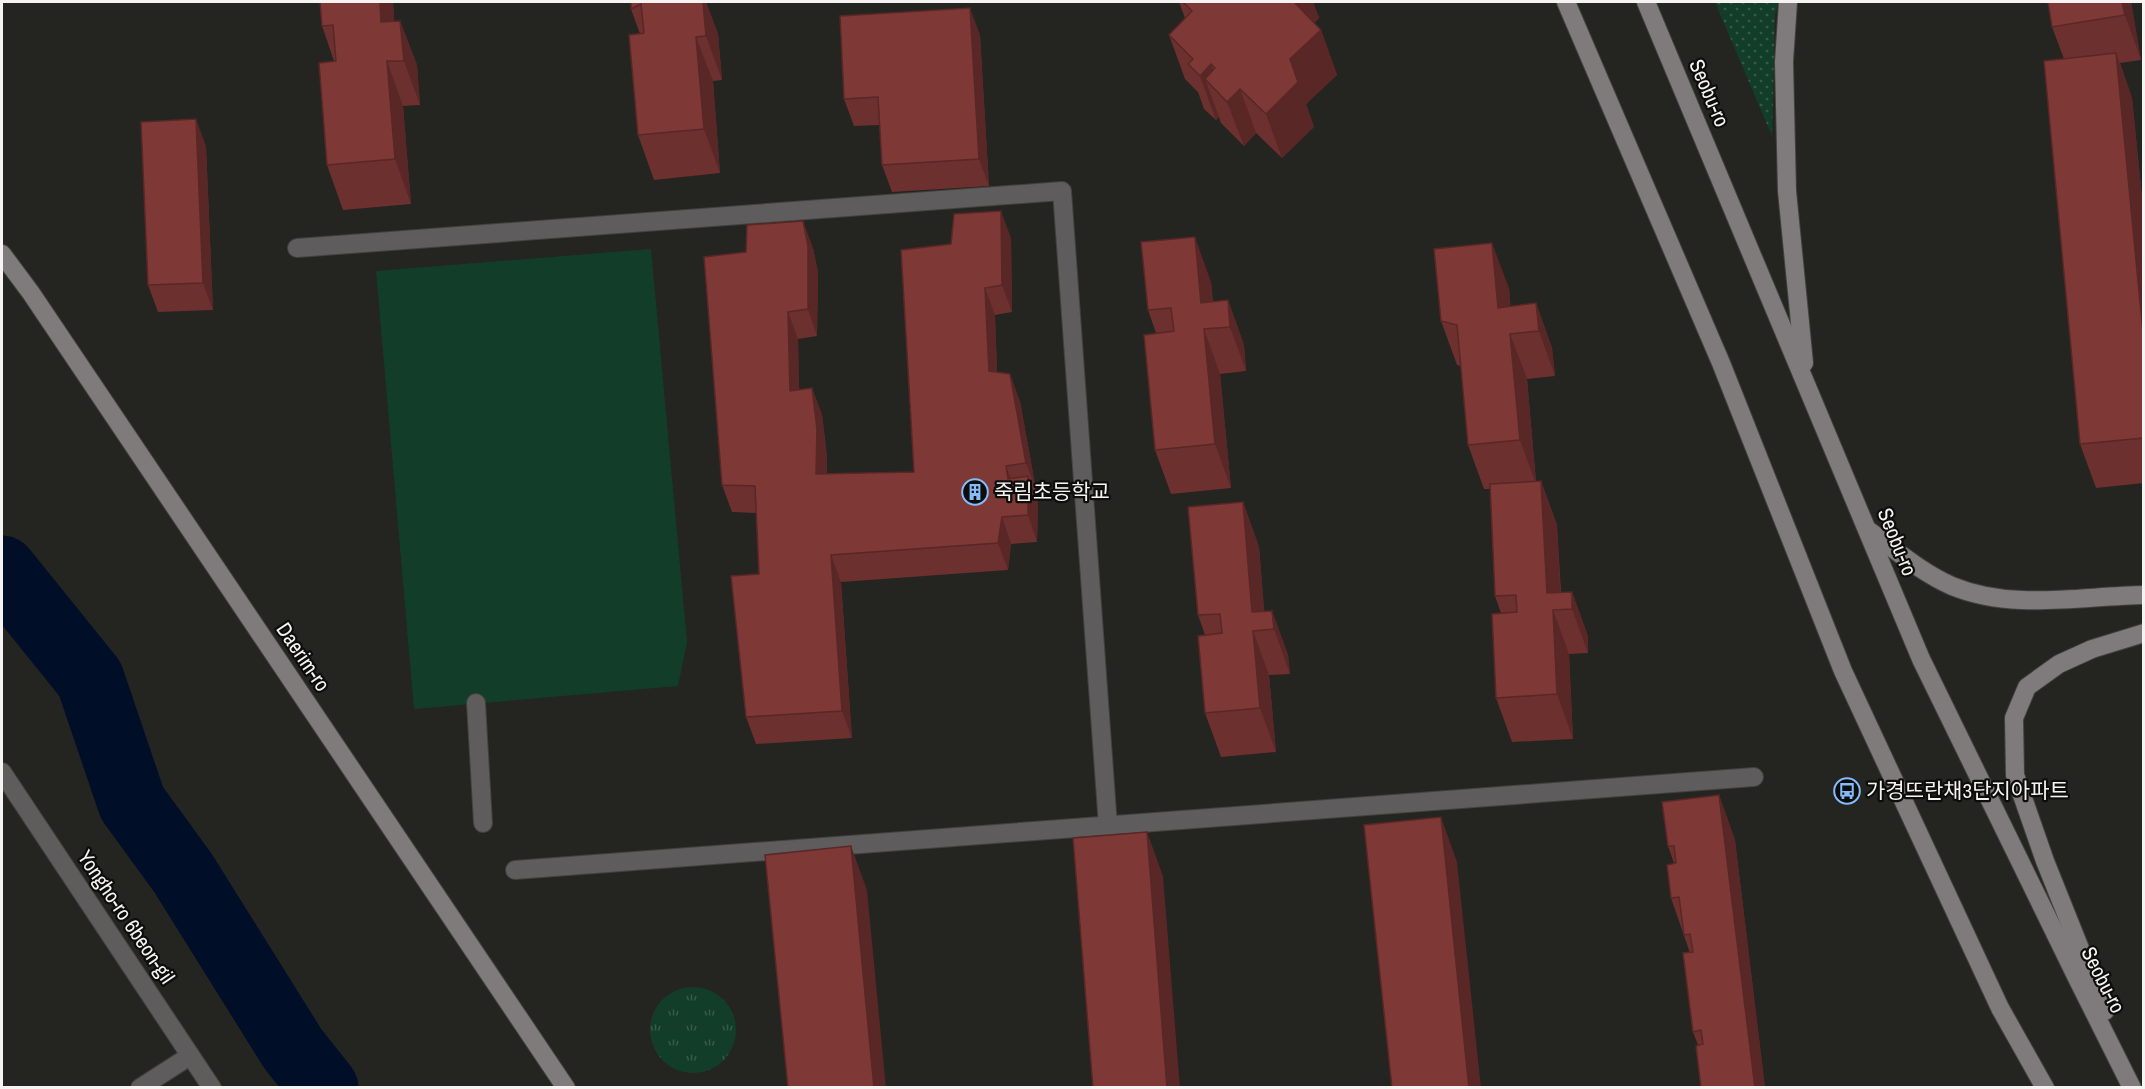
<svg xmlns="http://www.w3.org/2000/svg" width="2145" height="1089" font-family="'Archivo Narrow','Noto Sans KR',sans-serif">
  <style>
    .grass { fill: url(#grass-dots) }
    .park { fill: url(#park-tufts) }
    .garden { fill: #123e29 }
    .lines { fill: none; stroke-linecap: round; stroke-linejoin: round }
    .river { stroke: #000f27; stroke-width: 69 }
    .lane-casing { stroke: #41413d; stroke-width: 20 }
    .street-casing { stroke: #41413d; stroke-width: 20 }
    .secondary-casing { stroke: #41413d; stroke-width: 20 }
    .lane { stroke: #5e5c5c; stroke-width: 18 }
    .street { stroke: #5e5c5c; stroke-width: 18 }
    .secondary { stroke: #7f7b7c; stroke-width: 18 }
    .wall { fill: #6c302e }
    .shaded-wall { fill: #582726 }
    .building { fill: #7e3836; stroke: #582726; stroke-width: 1.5 }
    .labels { text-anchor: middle; stroke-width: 4.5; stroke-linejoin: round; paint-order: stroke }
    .street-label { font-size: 21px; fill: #f5f4f2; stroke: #0d0d0c }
    .poi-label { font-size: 21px; fill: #f5f4f2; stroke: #0d0d0c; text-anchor: start }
  </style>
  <defs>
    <pattern id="grass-dots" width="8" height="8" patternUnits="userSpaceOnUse" patternTransform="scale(1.5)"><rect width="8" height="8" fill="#123e29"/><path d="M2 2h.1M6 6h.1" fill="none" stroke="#355a48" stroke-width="1.8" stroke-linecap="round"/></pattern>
    <pattern id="park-tufts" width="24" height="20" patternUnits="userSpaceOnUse" patternTransform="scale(1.5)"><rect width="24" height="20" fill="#123e29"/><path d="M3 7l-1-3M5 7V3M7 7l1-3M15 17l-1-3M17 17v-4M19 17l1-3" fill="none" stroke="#355a48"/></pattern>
  </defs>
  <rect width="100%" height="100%" fill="#242420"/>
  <path class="grass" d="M 1715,2 L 1778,2 L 1775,14 L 1772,136 Z"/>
  <circle class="park" cx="693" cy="1030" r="43"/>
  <path class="garden" d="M 651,249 L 687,642 L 678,686 L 414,709 L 376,271 Z"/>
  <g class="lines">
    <path class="river" d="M 2,570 L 90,679 L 132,803 L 183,873 L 293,1049 L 324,1088"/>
    <g class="lane-casing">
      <path id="lane" d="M 476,703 L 483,823"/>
    </g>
    <g class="street-casing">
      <g id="street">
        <path d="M 297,248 L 1062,191 L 1108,826"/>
        <path d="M 2,772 L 212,1088"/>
        <path d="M 515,870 L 1754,777"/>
        <path d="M 140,1088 L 182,1061"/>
      </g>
    </g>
    <g class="secondary-casing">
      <g id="secondary">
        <path d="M 1566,2 L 1721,363 L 1843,671 L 2000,1008 L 2045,1088"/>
        <path d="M 1646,2 L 1921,659 L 2076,976 L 2132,1088"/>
        <path d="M 1788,2 L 1784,62 L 1787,191 L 1804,363"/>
        <path d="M 2,254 L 31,293 L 566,1088"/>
        <path d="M 1868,530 C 1894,549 1922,573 1952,586 C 2012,611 2081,596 2144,595"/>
        <path d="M 2105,1011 L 2045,861 L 2015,775 L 2014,718 L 2027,687 L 2059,664 L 2092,649 L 2144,633"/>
      </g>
    </g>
    <use href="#lane" class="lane"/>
    <use href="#street" class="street"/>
    <use href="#secondary" class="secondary"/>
  </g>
  <g class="wall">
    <path d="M 320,2 L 393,2 L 394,21 L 400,21 L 417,65 L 420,105 L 403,106 L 411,204 L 343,210 L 327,165 L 334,61 L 322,26 Z"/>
    <path d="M 631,2 L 706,2 L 718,34 L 722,80 L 713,81 L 720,173 L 654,180 L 638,135 L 640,34 L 631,9 Z"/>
    <path d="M 1179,2 L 1313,2 L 1319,18 L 1314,23 L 1321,30 L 1337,75 L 1306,104 L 1314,127 L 1282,158 L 1256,133 L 1244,146 L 1221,123 L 1219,117 L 1216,120 L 1204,109 L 1198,92 L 1185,79 L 1169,35 L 1185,18 Z"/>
    <path d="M 2131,2 L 2141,60 L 2120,63 L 2132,98 L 2144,217 L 2144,483 L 2096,488 L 2080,444 L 2064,59 L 2052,27 Z"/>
    <path d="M 980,35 L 989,186 L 892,192 L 882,165 L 880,125 L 854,126 L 844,99 Z"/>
    <path d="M 206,146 L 213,310 L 158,312 L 148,285 Z"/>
    <path d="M 1011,238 L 1012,312 L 995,315 L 997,372 L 1020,401 L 1036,490 L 1033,490 L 1038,503 L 1037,542 L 1011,544 L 1008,570 L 841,582 L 852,738 L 756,744 L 746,717 L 759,574 L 756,513 L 732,512 L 722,485 L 746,252 L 813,248 L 818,273 L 817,336 L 798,339 L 799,390 L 812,388 L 822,415 L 827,456 L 827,474 L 914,472 L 901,250 Z"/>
    <path d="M 1211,282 L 1213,302 L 1228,300 L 1244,345 L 1246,371 L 1220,374 L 1231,488 L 1171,494 L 1155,450 L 1156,333 L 1148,310 Z"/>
    <path d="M 1509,288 L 1510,306 L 1536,303 L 1552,348 L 1555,376 L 1527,379 L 1536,481 L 1541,481 L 1557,525 L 1561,592 L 1572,592 L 1588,636 L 1588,653 L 1569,654 L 1573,739 L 1512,742 L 1496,698 L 1501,613 L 1495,596 L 1490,489 L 1484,489 L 1468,445 L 1461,366 L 1457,365 L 1441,321 Z"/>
    <path d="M 1243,502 L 1259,547 L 1264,611 L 1272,611 L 1288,655 L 1290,674 L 1269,675 L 1276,752 L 1221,757 L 1205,713 L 1205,635 L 1198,615 Z"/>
    <path d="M 1719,795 L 1735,840 L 1765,1088 L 1701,1088 L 1698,1045 L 1693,1032 L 1690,953 L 1671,898 L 1674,863 L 1668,846 Z"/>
  </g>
  <g class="shaded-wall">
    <path d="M 380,2 L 393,2 L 397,61 L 381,22 Z"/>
    <path d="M 695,2 L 706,2 L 718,34 L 722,80 L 706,36 Z"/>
    <path d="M 1288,2 L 1313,2 L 1319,18 L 1300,36 Z"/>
    <path d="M 2122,2 L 2131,2 L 2141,60 L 2125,15 Z"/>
    <path d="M 970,8 L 980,35 L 989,186 L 979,159 Z"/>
    <path d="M 400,21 L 417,65 L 420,105 L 404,61 Z"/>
    <path d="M 1321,30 L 1337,75 L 1306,104 L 1314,127 L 1282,158 L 1266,114 L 1290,59 Z"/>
    <path d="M 696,37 L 713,81 L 720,173 L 704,129 Z"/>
    <path d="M 2116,53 L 2132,98 L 2144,217 L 2144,343 Z"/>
    <path d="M 387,61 L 403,106 L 411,204 L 395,159 Z"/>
    <path d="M 1211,64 L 1223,98 L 1205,79 L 1219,117 L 1216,120 L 1200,76 Z"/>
    <path d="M 1240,89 L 1256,133 L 1244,146 L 1227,102 Z"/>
    <path d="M 196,119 L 206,146 L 213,310 L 203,283 Z"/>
    <path d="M 1001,211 L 1011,238 L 1012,312 L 1002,285 Z"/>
    <path d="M 803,221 L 813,248 L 818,273 L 817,336 L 808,309 Z"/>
    <path d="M 1195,237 L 1211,282 L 1215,328 L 1201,303 Z"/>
    <path d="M 1492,243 L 1509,288 L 1513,334 L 1510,334 L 1527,379 L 1536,484 L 1520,440 L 1498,308 Z"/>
    <path d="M 985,288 L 995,315 L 998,398 L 989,371 Z"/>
    <path d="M 1228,300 L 1244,345 L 1246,371 L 1230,327 Z"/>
    <path d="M 1536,303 L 1552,348 L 1555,376 L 1539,331 Z"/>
    <path d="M 788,312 L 798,339 L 800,418 L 790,391 Z"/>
    <path d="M 1204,329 L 1220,374 L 1231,488 L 1215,444 Z"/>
    <path d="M 1010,374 L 1020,401 L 1036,490 L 1026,463 Z"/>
    <path d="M 812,388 L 822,415 L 827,456 L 826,501 L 816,474 Z"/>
    <path d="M 1006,466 L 1016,493 L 1008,479 Z"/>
    <path d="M 1028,476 L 1038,503 L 1037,542 L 1028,515 Z"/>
    <path d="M 1541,481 L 1557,525 L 1561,610 L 1547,593 Z"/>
    <path d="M 1243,502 L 1259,547 L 1266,630 L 1252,612 Z"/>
    <path d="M 1002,517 L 1011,544 L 1008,570 L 998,543 Z"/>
    <path d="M 831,555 L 841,582 L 852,738 L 842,711 Z"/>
    <path d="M 1572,592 L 1588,636 L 1588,653 L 1572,609 Z"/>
    <path d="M 1553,610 L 1569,654 L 1573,739 L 1557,694 Z"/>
    <path d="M 1272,611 L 1288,655 L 1290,674 L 1274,629 Z"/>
    <path d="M 1253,631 L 1269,675 L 1276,752 L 1260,708 Z"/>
    <path d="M 1719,795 L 1735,840 L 1765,1088 L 1755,1088 Z"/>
    <path d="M 1441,817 L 1457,862 L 1481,1088 L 1469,1088 Z"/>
    <path d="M 1147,832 L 1163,876 L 1180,1088 L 1167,1088 Z"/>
    <path d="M 851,846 L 867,890 L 886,1088 L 874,1088 Z"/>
  </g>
  <g class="building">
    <path d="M 320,2 L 380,2 L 381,22 L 400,21 L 404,61 L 387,61 L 395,159 L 327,165 L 319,63 L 336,61 L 333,25 L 322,26 Z"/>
    <path d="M 631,2 L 703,2 L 706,36 L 696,37 L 704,129 L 638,135 L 629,35 L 644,33 L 641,4 L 631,9 Z"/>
    <path d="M 1183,2 L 1294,2 L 1321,30 L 1290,59 L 1298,82 L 1266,114 L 1240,89 L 1227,102 L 1205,79 L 1215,68 L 1211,64 L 1200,76 L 1188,64 L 1193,59 L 1169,35 L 1192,11 Z"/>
    <path d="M 2048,2 L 2122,2 L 2125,15 L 2052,27 Z"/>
    <path d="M 970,8 L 979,159 L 882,165 L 878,97 L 844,99 L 840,16 Z"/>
    <path d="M 2116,53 L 2144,343 L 2144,438 L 2080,444 L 2044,61 Z"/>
    <path d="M 196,119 L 203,283 L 148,285 L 141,122 Z"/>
    <path d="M 1001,211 L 1002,285 L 985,288 L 989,371 L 1010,374 L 1026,463 L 1006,466 L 1008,479 L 1028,476 L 1028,515 L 1002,517 L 998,543 L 831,555 L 842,711 L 746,717 L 731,576 L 759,574 L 755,486 L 722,485 L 704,257 L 746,252 L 747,225 L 803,221 L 808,246 L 808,309 L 788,312 L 790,391 L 812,388 L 817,429 L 816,474 L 914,472 L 901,250 L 951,244 L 954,214 Z"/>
    <path d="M 1195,237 L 1201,303 L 1228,300 L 1230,327 L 1204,329 L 1215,444 L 1155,450 L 1144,335 L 1174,331 L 1171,308 L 1148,310 L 1141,242 Z"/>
    <path d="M 1492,243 L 1498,308 L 1536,303 L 1539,331 L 1510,334 L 1520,440 L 1468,445 L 1457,325 L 1441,321 L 1434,249 Z"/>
    <path d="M 1541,481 L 1547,593 L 1572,592 L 1572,609 L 1553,610 L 1557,694 L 1496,698 L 1492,614 L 1517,612 L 1516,595 L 1495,596 L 1490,484 Z"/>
    <path d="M 1243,502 L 1252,612 L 1272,611 L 1274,629 L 1253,631 L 1260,708 L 1205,713 L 1198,636 L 1222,633 L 1220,614 L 1198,615 L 1188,507 Z"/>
    <path d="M 1719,795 L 1755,1088 L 1701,1088 L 1696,1046 L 1703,1044 L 1701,1030 L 1693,1032 L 1683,953 L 1693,952 L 1690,934 L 1684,935 L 1679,897 L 1671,898 L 1667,865 L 1676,863 L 1674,846 L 1668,846 L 1662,802 Z"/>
    <path d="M 1441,817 L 1469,1088 L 1392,1088 L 1364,825 Z"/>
    <path d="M 1147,832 L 1167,1088 L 1093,1088 L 1073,838 Z"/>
    <path d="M 851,846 L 874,1088 L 788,1088 L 765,855 Z"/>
  </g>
  <defs>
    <g id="building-ring" transform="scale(1.35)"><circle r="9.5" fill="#0d0d0c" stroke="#85bbfb" stroke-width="1.5"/><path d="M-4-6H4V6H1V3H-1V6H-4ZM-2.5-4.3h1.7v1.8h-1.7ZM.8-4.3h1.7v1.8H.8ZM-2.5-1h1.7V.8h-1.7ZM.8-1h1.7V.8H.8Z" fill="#85bbfb"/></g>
    <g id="bus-ring" transform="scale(1.35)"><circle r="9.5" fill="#0d0d0c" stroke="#85bbfb" stroke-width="1.5"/><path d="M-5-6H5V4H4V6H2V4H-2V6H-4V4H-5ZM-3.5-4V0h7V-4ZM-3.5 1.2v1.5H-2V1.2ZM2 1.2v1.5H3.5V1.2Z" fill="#85bbfb"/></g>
  </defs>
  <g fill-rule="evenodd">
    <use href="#building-ring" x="975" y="492"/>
    <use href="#bus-ring" x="1847" y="791"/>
  </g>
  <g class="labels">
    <g class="street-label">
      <text transform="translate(1709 93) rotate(67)" y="7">Seobu-ro</text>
      <text transform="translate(1897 542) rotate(68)" y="7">Seobu-ro</text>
      <text transform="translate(303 657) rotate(56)" y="7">Daerim-ro</text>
      <text transform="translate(126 917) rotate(56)" y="7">Yongho-ro 6beon-gil</text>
      <text transform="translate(2103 980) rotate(63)" y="7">Seobu-ro</text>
    </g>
    <g class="poi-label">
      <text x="994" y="499">죽림초등학교</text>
      <text x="1866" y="798">가경뜨란채3단지아파트</text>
    </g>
  </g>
  <rect width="2145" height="1089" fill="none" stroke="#f5f4f2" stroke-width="6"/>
</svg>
